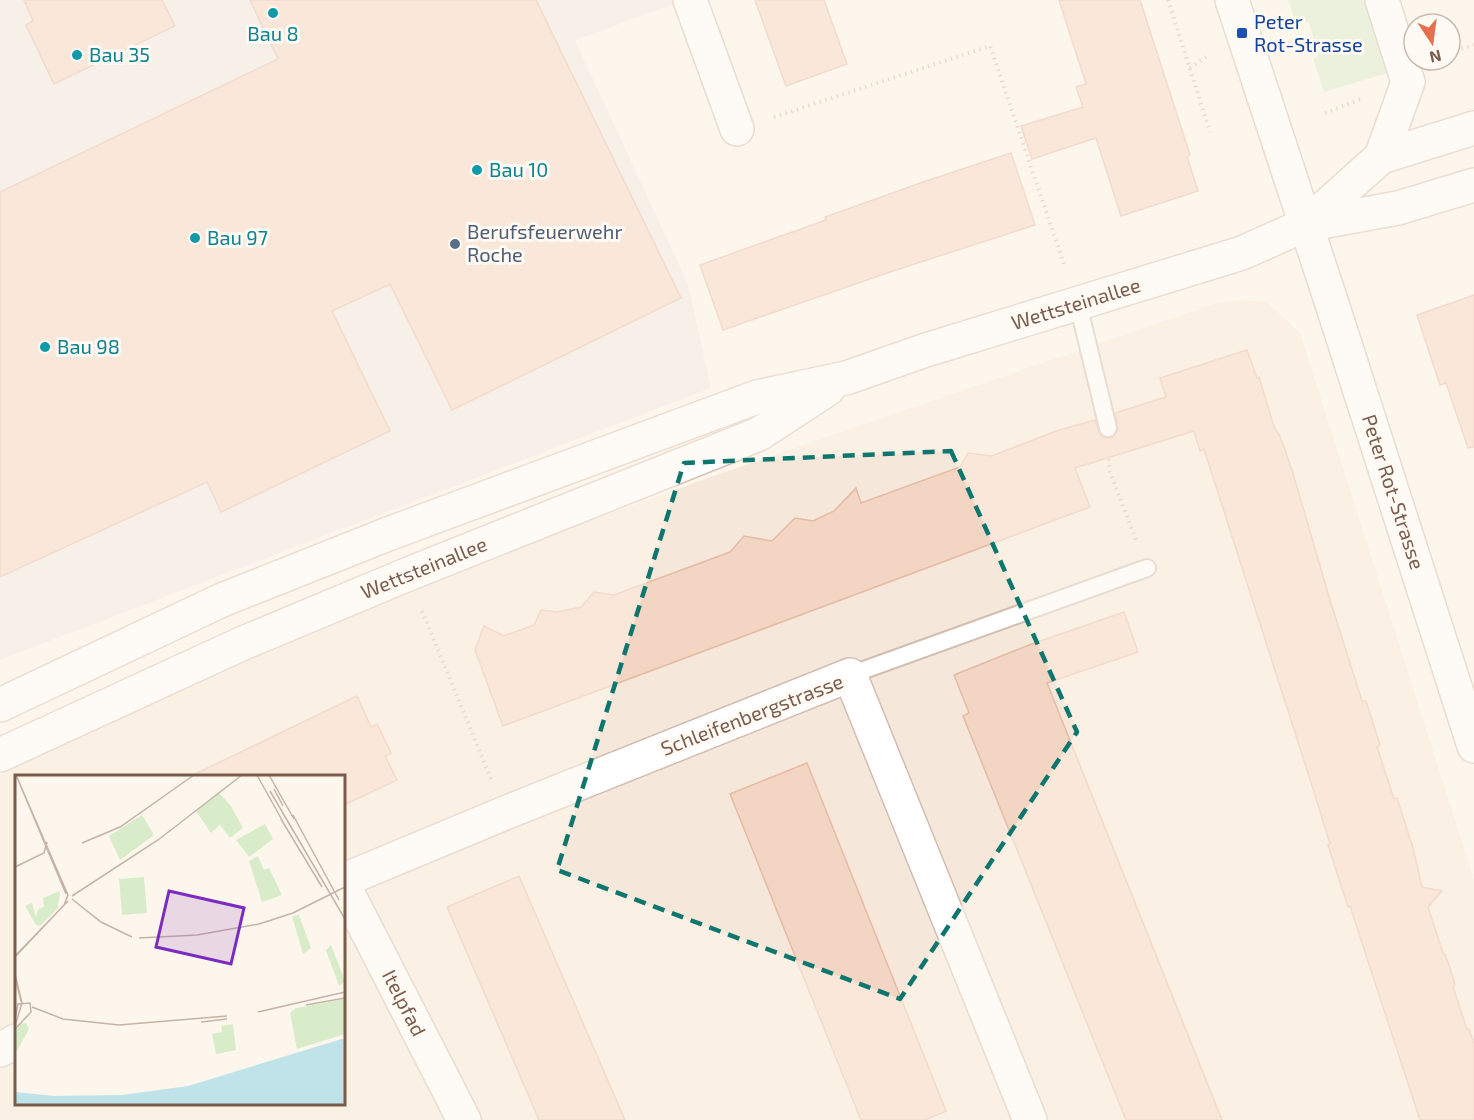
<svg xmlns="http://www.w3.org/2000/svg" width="1474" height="1120" font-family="'Exo 2',sans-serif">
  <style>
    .residential { fill: #f5e8da; fill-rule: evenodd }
    .industrial { fill: #efe9e4 }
    .green { fill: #d8ecc9 }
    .building { fill: #f3d5c3; stroke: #e6bba3; stroke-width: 1.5 }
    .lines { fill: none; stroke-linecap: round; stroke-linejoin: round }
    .lane-casing { stroke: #d1beb0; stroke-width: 20 }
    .street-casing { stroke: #d1beb0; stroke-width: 36 }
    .secondary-casing { stroke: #d6c0b0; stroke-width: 36 }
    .path { stroke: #d9b8a5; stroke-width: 4; stroke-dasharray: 1.5 4.5; stroke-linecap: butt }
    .lane { stroke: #fff; stroke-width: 16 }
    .street { stroke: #fff; stroke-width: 33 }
    .secondary { stroke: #fff; stroke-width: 33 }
    .marked { fill: none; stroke: #0f766e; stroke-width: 4.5; stroke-dasharray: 12 8; stroke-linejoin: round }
    .culture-dot { fill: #0f9aa8; stroke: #fffaf3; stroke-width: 2 }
    .transit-dot { fill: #1a4fb4; stroke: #fffaf3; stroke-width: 2 }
    .service-dot { fill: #5c6f8a; stroke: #fffaf3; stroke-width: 2 }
    .labels { text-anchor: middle; stroke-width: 6; stroke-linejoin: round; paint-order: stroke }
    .transit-label { font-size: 20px; fill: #164399; stroke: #fffaf3; text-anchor: start }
    .culture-label { font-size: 20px; fill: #0d838f; stroke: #fffaf3; text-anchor: start }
    .service-label { font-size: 20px; fill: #4e5e75; stroke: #fffaf3; text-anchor: start }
    .street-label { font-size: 20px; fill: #7a5c4d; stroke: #fffaf3 }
    .inset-river { fill: none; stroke: #bfe3e8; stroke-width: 3 }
    .inset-road { fill: none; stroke: #c5b3a7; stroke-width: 1.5 }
    .view { fill: #7b2cbf; fill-opacity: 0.15; stroke: #7b2cbf; stroke-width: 3 }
    .inset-edge { fill: none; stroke: #7a5c4d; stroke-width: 3 }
  </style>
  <rect width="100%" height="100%" fill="#fdf6ec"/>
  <path class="residential" d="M 1242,300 L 1268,303 L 1300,333 L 1474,880 L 1474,1120 L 0,1120 L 0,775 L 53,746 L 373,601 L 699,481 L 1217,303 ZM 16,776 L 344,776 L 344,1104 L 16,1104 Z"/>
  <path class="industrial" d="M 0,0 L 673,0 L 675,4 L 575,40 L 688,284 L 711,388 L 0,660 Z"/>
  <path class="green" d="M 1288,0 L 1371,0 L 1394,71 L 1324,92 L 1313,59 L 1318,56 L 1309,22 L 1296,23 Z"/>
  <g class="building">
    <path d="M 24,0 L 162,0 L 175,26 L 54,84 L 26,25 L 33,21 Z"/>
    <path d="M 250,0 L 536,0 L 681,298 L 452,410 L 390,284 L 332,311 L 390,431 L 221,512 L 207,482 L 0,577 L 0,192 L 278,59 Z"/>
    <path d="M 755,0 L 824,0 L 847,64 L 786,86 Z"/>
    <path d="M 1059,0 L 1140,0 L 1190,155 L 1187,157 L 1198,191 L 1121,216 L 1096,138 L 1032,159 L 1021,126 L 1083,107 L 1076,87 L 1086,84 Z"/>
    <path d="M 1011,153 L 1035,225 L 890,272 L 723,330 L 700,265 L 826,220 L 825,217 L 926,181 Z"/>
    <path d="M 1474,295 L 1474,447 L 1468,448 L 1446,383 L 1440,385 L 1417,315 Z"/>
    <path d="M 1247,350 L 1257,378 L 1259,377 L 1274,427 L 1280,436 L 1292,470 L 1330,600 L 1362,701 L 1366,701 L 1380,745 L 1377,747 L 1394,799 L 1397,798 L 1413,848 L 1422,887 L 1442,891 L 1428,907 L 1443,953 L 1445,954 L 1450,968 L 1455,985 L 1453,987 L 1467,1029 L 1469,1029 L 1474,1044 L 1474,1120 L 1420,1120 L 1350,906 L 1348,907 L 1328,845 L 1330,844 L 1315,795 L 1204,449 L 1200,451 L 1194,431 L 1075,468 L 1090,507 L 503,726 L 475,650 L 484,626 L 504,636 L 534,625 L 541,610 L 557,612 L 581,607 L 594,592 L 614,595 L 730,552 L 744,536 L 772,541 L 795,518 L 813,521 L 834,511 L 856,488 L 861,503 L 960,467 L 968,453 L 992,456 L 1056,431 L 1095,420 L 1100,435 L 1104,438 L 1111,438 L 1118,430 L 1115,413 L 1166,397 L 1160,378 Z"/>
    <path d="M 1124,612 L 1138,652 L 1047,683 L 1222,1120 L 1126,1120 L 963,716 L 969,713 L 954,675 L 1029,645 Z"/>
    <path d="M 357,696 L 371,727 L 377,724 L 391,753 L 385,756 L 397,780 L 344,805 L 344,777 L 189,777 Z"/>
    <path d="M 807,763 L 946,1111 L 925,1120 L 861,1120 L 730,794 Z"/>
    <path d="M 519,876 L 565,982 L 625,1120 L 539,1120 L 493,1013 L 447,907 Z"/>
  </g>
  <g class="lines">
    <g class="lane-casing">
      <g id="lane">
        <path d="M 1078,304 L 1108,428"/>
        <path d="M 850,675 L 1147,568"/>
      </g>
    </g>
    <g class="street-casing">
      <g id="street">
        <path d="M 690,0 L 737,129"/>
        <path d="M 1232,0 L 1334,310 L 1474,746"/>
        <path d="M 1381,157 L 1408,82 L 1382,0"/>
        <path d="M 344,880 L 505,813 L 850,675 L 1030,1120"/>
        <path d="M 344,886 L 464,1120"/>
        <path d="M 0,1050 L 16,1041"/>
      </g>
    </g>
    <g class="secondary-casing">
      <g id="secondary">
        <path d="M 1305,225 L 1381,157 L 1474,128"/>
        <path d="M 0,705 L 222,600 L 388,534 L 757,397 L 846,378 L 926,350 L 1242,253 L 1305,225 L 1398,208 L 1474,185"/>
        <path d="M 0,755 L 241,644 L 406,575 L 759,434 L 828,389"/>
      </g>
    </g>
    <g class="path">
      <path d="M 1168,0 L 1210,132"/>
      <path d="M 1450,52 L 1474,45"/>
      <path d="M 1190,68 L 1209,55"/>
      <path d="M 1325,113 L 1361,99"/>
      <path d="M 774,117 L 990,46 L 1065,267"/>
      <path d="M 1109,459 L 1110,472 L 1136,540"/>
      <path d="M 422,611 L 491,779"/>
    </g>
    <use href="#lane" class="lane"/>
    <use href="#street" class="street"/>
    <use href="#secondary" class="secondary"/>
  </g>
  <path d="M0 0H1474V1120H0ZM 951,451 L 1077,732 L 900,999 L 557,870 L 684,463 Z" fill="#fdf6ec" fill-opacity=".55" fill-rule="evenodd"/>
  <path class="marked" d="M 951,451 L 1077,732 L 900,999 L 557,870 L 684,463 Z"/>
  <g class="culture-dot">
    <circle cx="273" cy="13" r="6"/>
    <circle cx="77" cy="55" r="6"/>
    <circle cx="477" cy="170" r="6"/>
    <circle cx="195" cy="238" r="6"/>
    <circle cx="45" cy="347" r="6"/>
  </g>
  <rect class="transit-dot" x="1236" y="27" width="12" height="12" rx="3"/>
  <circle class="service-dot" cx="455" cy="244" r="6"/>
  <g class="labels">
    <g class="transit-label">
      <text x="1254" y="29">Peter<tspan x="1254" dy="23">Rot-Strasse</tspan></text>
    </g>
    <g class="culture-label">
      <text x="273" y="41" text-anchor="middle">Bau 8</text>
      <text x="89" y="62">Bau 35</text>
      <text x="489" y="177">Bau 10</text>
      <text x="207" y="245">Bau 97</text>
      <text x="57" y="354">Bau 98</text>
    </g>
    <g class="service-label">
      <text x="467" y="239">Berufsfeuerwehr<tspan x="467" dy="23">Roche</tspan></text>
    </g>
    <g class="street-label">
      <text transform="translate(1076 304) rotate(-17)" y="7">Wettsteinallee</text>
      <text transform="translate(1393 492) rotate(72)" y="7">Peter Rot-Strasse</text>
      <text transform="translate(424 568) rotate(-22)" y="7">Wettsteinallee</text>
      <text transform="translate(752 715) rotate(-21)" y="7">Schleifenbergstrasse</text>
      <text transform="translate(404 1003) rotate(63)" y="7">Itelpfad</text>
    </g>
  </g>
  <g transform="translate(15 775)">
    <rect width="330" height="330" fill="#fdf6ec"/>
    <path d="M 204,18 L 216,31 L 228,53 L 215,63 L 205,50 L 196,58 L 181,36 ZM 127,40 L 139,60 L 105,85 L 94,61 ZM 250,49 L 258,64 L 234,82 L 221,65 ZM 243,81 L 249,95 L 254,93 L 267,120 L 247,127 L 234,86 ZM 129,102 L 132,138 L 107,140 L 104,104 ZM 45,116 L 43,133 L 25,151 L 21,150 L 10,131 L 17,128 L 21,142 L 23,134 L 29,132 L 28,123 ZM 284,140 L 296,173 L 288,179 L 277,141 ZM 316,170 L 330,206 L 324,211 L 311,175 ZM 330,224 L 330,259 L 282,274 L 275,238 L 281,233 ZM 11,248 L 14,254 L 0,279 L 0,258 L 5,249 ZM 218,249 L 221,275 L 201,279 L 197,259 L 207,257 L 206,251 Z" fill="#d8ecc9"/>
    <path d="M 330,263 L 330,330 L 0,330 L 0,317 L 39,321 L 107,320 L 173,311 Z" fill="#bfe3e8"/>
    <path class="inset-river" d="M 180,330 L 208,304 L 277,309 L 330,298M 185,330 L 330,304"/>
    <path class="inset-road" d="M 1,0 L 51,119M 242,0 L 267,45M 254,0 L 279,44M 259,14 L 268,31M 255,16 L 330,144M 278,40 L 324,125M 266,44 L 307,112M 67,68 L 105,52 L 179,0M 0,92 L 29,78 L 32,67M 57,121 L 143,65 L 227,0M 57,124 L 86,147 L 117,162M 124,163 L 182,160 L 244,149 L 278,138 L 330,112M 0,181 L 53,126M 0,182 L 49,130 L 53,120 L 1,0M 0,199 L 7,228 L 0,251M 0,202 L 6,226M 291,230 L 330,223M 17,232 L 48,244 L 104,250 L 212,241M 243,237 L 330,217M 0,244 L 3,229 L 15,228 L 16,237 L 0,254M 186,247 L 212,244"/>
    <path class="view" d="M 154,116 L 229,133 L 216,189 L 141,172 Z"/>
    <rect width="330" height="330" class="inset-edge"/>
  </g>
  <g transform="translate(1432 42) rotate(167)"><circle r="28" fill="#fffaf3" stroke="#cabbb1" stroke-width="1.5"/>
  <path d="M0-4.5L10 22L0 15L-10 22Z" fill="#e76f51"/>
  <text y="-9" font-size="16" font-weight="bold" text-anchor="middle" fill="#7a5c4d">N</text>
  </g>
</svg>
